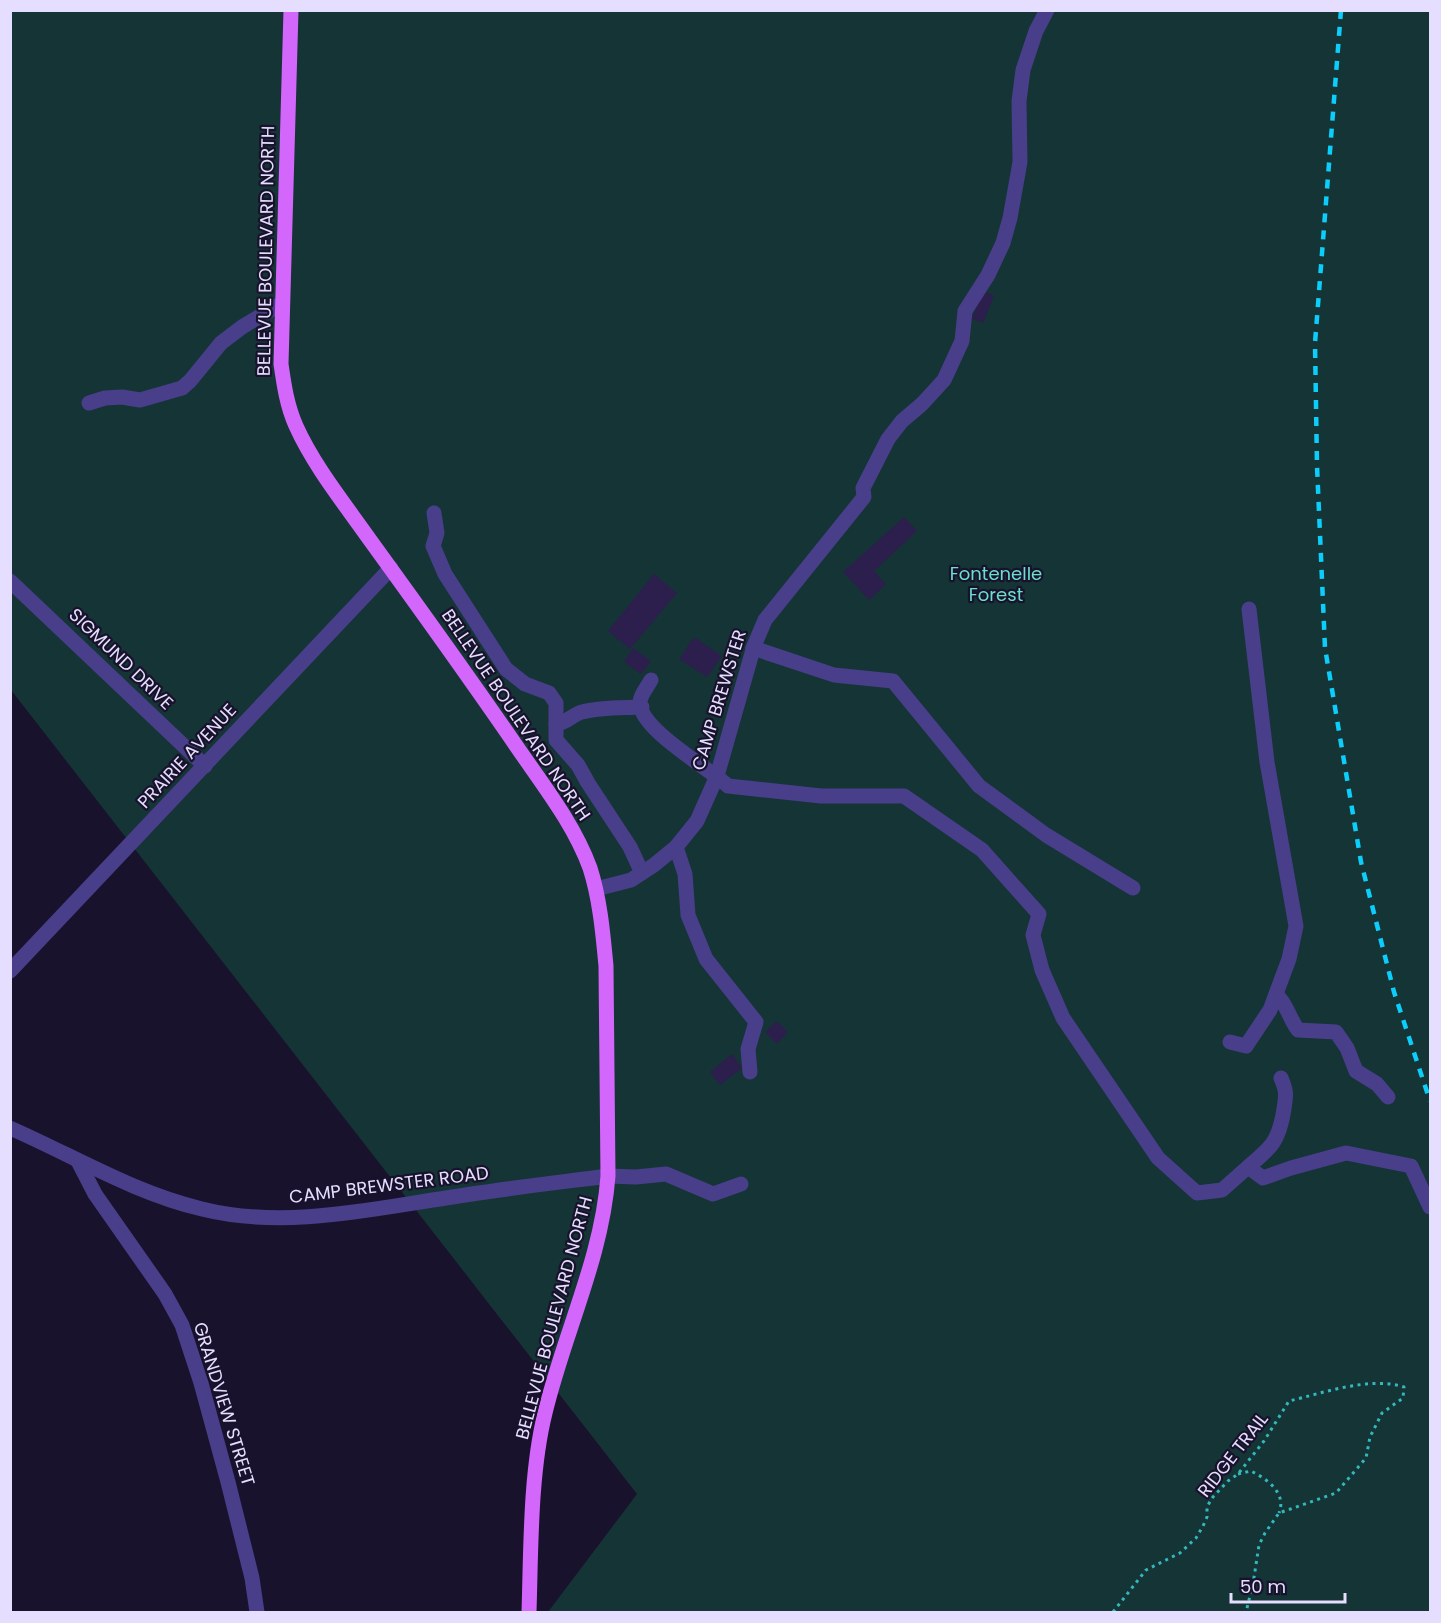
<svg xmlns="http://www.w3.org/2000/svg" width="1441" height="1623" font-family="Poppins,sans-serif">
  <style>
    .green { fill: #153436 }
    .building { fill: #2c1e4d }
    .lines { fill: none; stroke-linecap: round; stroke-linejoin: round }
    .path { stroke: #33b8bd; stroke-width: 3; stroke-dasharray: 3 4.5; stroke-linecap: butt }
    .minor { stroke: #483e8a; stroke-width: 15 }
    .major { stroke: #d367fc; stroke-width: 15 }
    .rail { stroke: #0dcdfb; stroke-width: 4.5; stroke-dasharray: 9 8; stroke-linecap: butt }
    .labels { text-anchor: middle; stroke-width: 4.5; stroke-linejoin: round; paint-order: stroke }
    .street-label { font-size: 18px; fill: #e5defe; stroke: #19122c }
    .park-label { font-size: 18px; fill: #69dfcd; stroke: #19122c }
  </style>
  <rect width="100%" height="100%" fill="#19122c"/>
  <path class="green" d="M 11,11 L 1430,11 L 1430,1612 L 548,1612 L 637,1494 L 11,690 Z"/>
  <g class="building">
    <path d="M 983,291 L 994,296 L 983,323 L 972,319 Z"/>
    <path d="M 904,517 L 917,531 L 874,571 L 886,584 L 869,600 L 843,572 Z"/>
    <path d="M 654,574 L 677,593 L 630,649 L 608,631 Z"/>
    <path d="M 694,637 L 722,656 L 707,677 L 679,659 Z"/>
    <path d="M 633,648 L 651,661 L 641,674 L 624,662 Z"/>
    <path d="M 777,1021 L 788,1032 L 777,1044 L 765,1032 Z"/>
    <path d="M 732,1054 L 742,1068 L 720,1085 L 710,1072 Z"/>
  </g>
  <g class="lines">
    <g class="path">
      <path d="M 1238,1474 L 1251,1471 C 1267,1479 1287,1493 1279,1513"/>
      <path d="M 1113,1612 L 1146,1570 L 1180,1553 L 1196,1538 L 1203,1526 L 1207,1517 L 1207,1507 L 1212,1498 L 1228,1481 L 1238,1474 L 1264,1441 L 1289,1401 C 1323,1393 1370,1376 1404,1387 L 1403,1398 L 1382,1413 L 1370,1437 L 1366,1458 L 1336,1493 L 1279,1513 L 1265,1533 L 1259,1545 L 1253,1584 L 1246,1612"/>
    </g>
    <g class="minor">
      <path d="M 89,403 L 105,398 L 122,397 L 140,400 L 182,388 L 190,381 L 221,343 L 242,327 L 282,303"/>
      <path d="M 434,513 L 437,533 L 433,546 L 445,574 L 506,669 L 525,684 L 549,693 L 556,703 L 556,740 L 578,765 L 588,783 L 630,847 L 642,873"/>
      <path d="M 10,581 L 205,766"/>
      <path d="M 753,648 L 834,675 L 893,681 L 979,786 L 1046,835 L 1133,888"/>
      <path d="M 651,680 C 648,686 641,694 640,701 C 637,728 709,768 728,786 L 821,796 L 904,796 L 982,850 L 1039,914 L 1033,935 L 1042,970 L 1063,1018 L 1158,1158 L 1197,1193 L 1222,1190 L 1248,1167 L 1263,1178 L 1291,1168 L 1346,1153 L 1411,1166 L 1430,1207"/>
      <path d="M 556,724 C 567,723 573,714 582,712 C 601,707 622,708 642,707"/>
      <path d="M 676,847 L 685,874 L 688,915 L 706,959 L 756,1022 L 748,1049 L 750,1072"/>
      <path d="M 596,889 L 631,880 L 654,865 L 676,847 L 697,821 L 717,776 L 754,646 L 765,620 L 864,497 L 863,488 L 888,439 L 902,421 L 922,404 L 944,380 L 962,341 L 965,311 L 988,275 L 1003,243 L 1010,218 L 1020,162 L 1019,101 L 1023,70 L 1036,31 L 1047,10"/>
      <path d="M 10,971 L 391,568"/>
      <path d="M 1276,994 C 1287,1004 1289,1018 1298,1030 L 1336,1032 L 1347,1048 L 1356,1071 L 1377,1084 L 1388,1097"/>
      <path d="M 1230,1042 L 1246,1046 L 1270,1010 L 1289,959 L 1296,926 L 1267,762 L 1249,609"/>
      <path d="M 10,1128 C 74,1156 134,1193 202,1209 C 282,1229 367,1210 446,1198 C 500,1189 554,1183 608,1176 L 636,1177 L 666,1174 L 713,1194 L 741,1184"/>
      <path d="M 78,1161 L 95,1194 L 165,1294 L 182,1325 L 201,1383 L 228,1482 L 252,1578 L 257,1612"/>
      <path d="M 1248,1167 C 1272,1147 1279,1141 1284,1109 C 1286,1095 1287,1092 1281,1078"/>
    </g>
    <path class="major" d="M 291,10 L 281,364 C 284,385 287,406 296,426 C 314,466 344,503 370,540 C 420,609 469,677 517,747 C 543,785 574,824 590,868 C 600,899 603,934 606,966 L 608,1176 C 602,1258 564,1333 545,1413 C 530,1473 531,1550 529,1612"/>
    <path class="rail" d="M 1341,10 L 1315,343 L 1317,466 L 1325,648 L 1361,862 L 1394,992 L 1430,1101"/>
  </g>
  <g class="labels">
    <g class="street-label">
      <text transform="translate(266 251) rotate(-89)" y="6">BELLEVUE BOULEVARD NORTH</text>
      <text transform="translate(121 659) rotate(44)" y="6">SIGMUND DRIVE</text>
      <text transform="translate(719 700) rotate(-73)" y="6">CAMP BREWSTER</text>
      <text transform="translate(516 715) rotate(56)" y="6">BELLEVUE BOULEVARD NORTH</text>
      <text transform="translate(187 756) rotate(-47)" y="6">PRAIRIE AVENUE</text>
      <text transform="translate(389 1185) rotate(-7)" y="6">CAMP BREWSTER ROAD</text>
      <text transform="translate(554 1318) rotate(-75)" y="6">BELLEVUE BOULEVARD NORTH</text>
      <text transform="translate(224 1404) rotate(73)" y="6">GRANDVIEW STREET</text>
      <text transform="translate(1233 1455) rotate(-52)" y="6">RIDGE TRAIL</text>
    </g>
    <g class="park-label">
      <text x="996" y="580">Fontenelle<tspan x="996" dy="21">Forest</tspan></text>
    </g>
  </g>
  <rect width="1441" height="1623" fill="none" stroke="#e5defe" stroke-width="24"/>
  <path d="M1231 1593v9h114v-9" fill="none" stroke="#e5defe" stroke-width="3"/>
  <text x="1240" y="1593" font-size="18" fill="#e5defe" stroke="#19122c" stroke-width="4.5" paint-order="stroke">50 m</text>
</svg>
